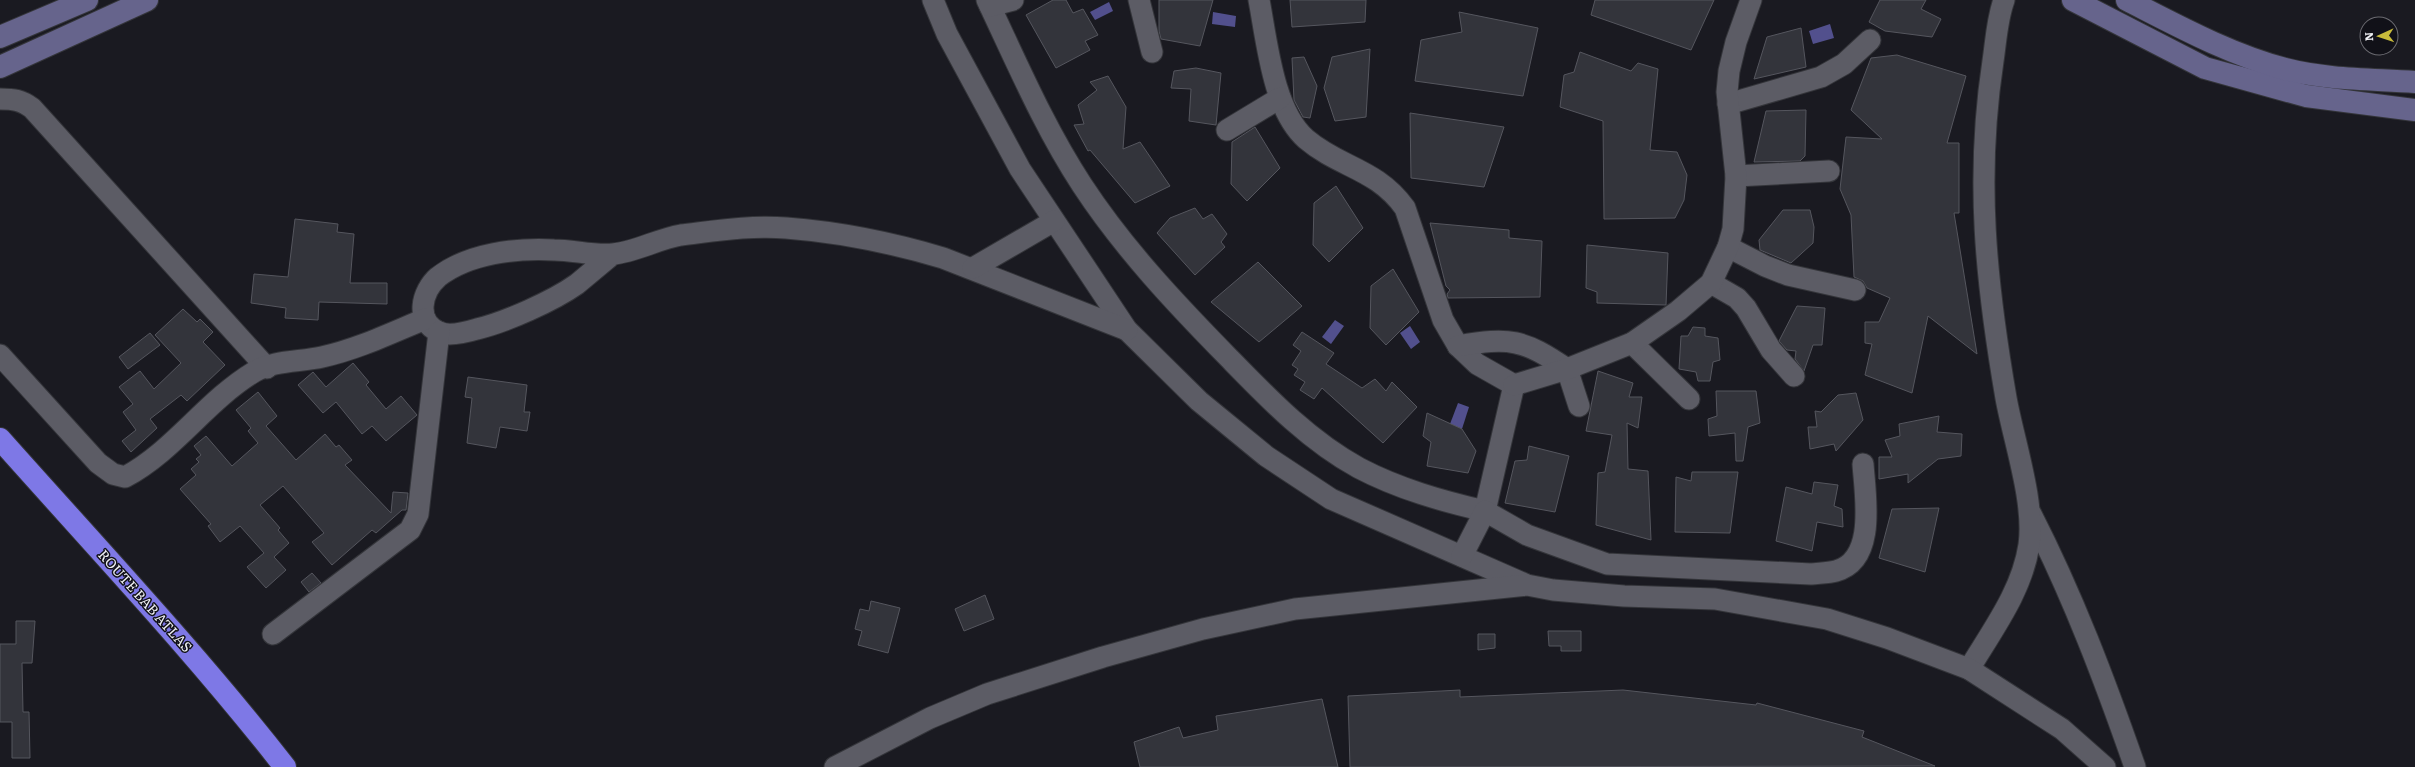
<svg xmlns="http://www.w3.org/2000/svg" width="2415" height="767" font-family="Literata,serif">
  <style>
    .water { fill: #52508d }
    .building { fill: #33343b; stroke: #55565e }
    .lines { fill: none; stroke-linecap: round; stroke-linejoin: round }
    .street-casing { stroke: #34353a; stroke-width: 23 }
    .secondary-casing { stroke: #34353a; stroke-width: 24 }
    .highway-casing { stroke: #34353a; stroke-width: 24 }
    .street { stroke: #5c5c65; stroke-width: 21 }
    .secondary { stroke: #66648c; stroke-width: 22 }
    .highway { stroke: #7e78e6; stroke-width: 22 }
    .labels { text-anchor: middle; stroke-width: 3; stroke-linejoin: round; paint-order: stroke }
    .street-label { font-size: 14px; fill: #eff0f4; stroke: #111118 }
  </style>
  <rect width="100%" height="100%" fill="#1a1a21"/>
  <g class="water">
    <path d="M 1109,2 L 1113,11 L 1095,20 L 1090,12 Z"/>
    <path d="M 1213,12 L 1236,16 L 1235,27 L 1212,24 Z"/>
    <path d="M 1830,24 L 1834,38 L 1813,44 L 1809,31 Z"/>
    <path d="M 1335,320 L 1344,326 L 1331,344 L 1322,337 Z"/>
    <path d="M 1410,326 L 1420,342 L 1411,349 L 1400,333 Z"/>
    <path d="M 1458,403 L 1469,407 L 1462,429 L 1450,424 Z"/>
  </g>
  <g class="building">
    <path d="M 1053,0 L 1066,0 L 1073,13 L 1083,9 L 1098,35 L 1085,41 L 1090,50 L 1056,68 L 1026,15 Z"/>
    <path d="M 1159,0 L 1213,0 L 1200,46 L 1161,39 L 1159,31 Z"/>
    <path d="M 1290,0 L 1366,0 L 1365,22 L 1292,27 Z"/>
    <path d="M 1595,0 L 1714,0 L 1691,50 L 1591,15 Z"/>
    <path d="M 1880,0 L 1926,0 L 1921,9 L 1941,19 L 1932,37 L 1885,31 L 1869,22 Z"/>
    <path d="M 1459,12 L 1538,28 L 1523,96 L 1415,81 L 1421,40 L 1462,32 Z"/>
    <path d="M 1801,28 L 1806,67 L 1754,79 L 1767,37 Z"/>
    <path d="M 1370,49 L 1366,117 L 1335,121 L 1324,88 L 1332,57 Z"/>
    <path d="M 1580,52 L 1631,71 L 1638,63 L 1658,69 L 1650,150 L 1677,152 L 1687,175 L 1684,200 L 1675,218 L 1604,219 L 1603,121 L 1560,107 L 1564,75 L 1574,72 Z"/>
    <path d="M 1897,55 L 1966,76 L 1947,143 L 1959,143 L 1959,213 L 1954,213 L 1977,354 L 1928,316 L 1912,393 L 1865,375 L 1872,344 L 1865,343 L 1865,322 L 1879,322 L 1890,298 L 1867,288 L 1863,281 L 1854,277 L 1851,215 L 1840,189 L 1846,137 L 1882,139 L 1851,110 L 1871,58 Z"/>
    <path d="M 1304,57 L 1317,86 L 1310,118 L 1303,117 L 1294,100 L 1292,58 Z"/>
    <path d="M 1196,68 L 1221,73 L 1216,125 L 1189,121 L 1191,89 L 1171,88 L 1174,71 Z"/>
    <path d="M 1108,76 L 1126,107 L 1123,149 L 1140,142 L 1170,186 L 1135,203 L 1090,150 L 1088,151 L 1074,125 L 1084,124 L 1078,105 L 1097,90 L 1090,82 Z"/>
    <path d="M 1806,110 L 1805,156 L 1800,161 L 1754,162 L 1766,111 Z"/>
    <path d="M 1410,113 L 1504,127 L 1484,187 L 1411,178 Z"/>
    <path d="M 1255,127 L 1280,168 L 1247,201 L 1231,184 L 1232,142 Z"/>
    <path d="M 1336,186 L 1363,228 L 1329,262 L 1313,245 L 1314,203 Z"/>
    <path d="M 1195,208 L 1203,219 L 1212,214 L 1227,234 L 1221,242 L 1225,247 L 1195,275 L 1157,233 L 1170,218 Z"/>
    <path d="M 1783,210 L 1810,210 L 1814,227 L 1813,243 L 1791,263 L 1760,250 L 1759,240 Z"/>
    <path d="M 295,219 L 338,224 L 337,232 L 354,234 L 350,283 L 387,283 L 387,304 L 319,302 L 318,320 L 285,318 L 286,308 L 251,303 L 254,274 L 288,277 Z"/>
    <path d="M 1430,223 L 1509,230 L 1509,238 L 1542,241 L 1540,297 L 1448,298 L 1447,294 L 1450,290 L 1446,286 Z"/>
    <path d="M 1587,245 L 1668,253 L 1666,305 L 1597,303 L 1597,292 L 1586,288 Z"/>
    <path d="M 1258,262 L 1302,306 L 1259,342 L 1211,302 Z"/>
    <path d="M 1393,269 L 1419,312 L 1386,345 L 1370,328 L 1371,286 Z"/>
    <path d="M 1797,306 L 1825,308 L 1822,345 L 1813,345 L 1804,371 L 1795,359 L 1796,351 L 1787,350 L 1779,341 Z"/>
    <path d="M 183,309 L 197,322 L 200,319 L 213,332 L 203,342 L 225,365 L 187,401 L 181,395 L 150,419 L 157,428 L 131,452 L 122,441 L 136,430 L 123,412 L 133,404 L 119,387 L 140,371 L 154,389 L 181,363 L 155,335 Z"/>
    <path d="M 1693,327 L 1705,328 L 1705,336 L 1718,338 L 1720,360 L 1713,362 L 1710,381 L 1698,381 L 1696,372 L 1679,369 L 1681,336 L 1688,336 Z"/>
    <path d="M 1302,332 L 1334,353 L 1326,364 L 1362,388 L 1375,379 L 1386,391 L 1392,382 L 1417,407 L 1383,443 L 1322,388 L 1314,399 L 1300,390 L 1305,382 L 1294,375 L 1298,369 L 1292,365 L 1301,351 L 1293,345 Z"/>
    <path d="M 150,333 L 160,345 L 128,369 L 119,357 Z"/>
    <path d="M 353,363 L 369,382 L 366,385 L 386,409 L 401,396 L 417,415 L 386,441 L 372,426 L 362,434 L 336,402 L 323,413 L 298,385 L 313,372 L 326,387 Z"/>
    <path d="M 1598,371 L 1633,383 L 1629,397 L 1642,397 L 1638,428 L 1627,423 L 1628,469 L 1648,471 L 1651,540 L 1596,525 L 1598,473 L 1605,472 L 1612,435 L 1586,431 Z"/>
    <path d="M 468,377 L 527,385 L 524,412 L 530,412 L 527,431 L 500,427 L 496,448 L 467,443 L 472,398 L 465,397 Z"/>
    <path d="M 1716,391 L 1756,391 L 1760,423 L 1748,427 L 1743,461 L 1736,461 L 1735,433 L 1709,436 L 1708,419 L 1717,416 Z"/>
    <path d="M 258,392 L 277,416 L 266,426 L 296,460 L 325,434 L 336,447 L 339,445 L 352,460 L 345,465 L 391,513 L 393,492 L 408,493 L 406,510 L 402,510 L 376,533 L 372,530 L 332,565 L 312,542 L 324,533 L 283,486 L 260,505 L 280,528 L 278,530 L 289,543 L 274,557 L 286,570 L 266,588 L 247,567 L 264,553 L 240,526 L 220,542 L 208,526 L 211,524 L 180,489 L 196,475 L 191,469 L 199,462 L 196,459 L 201,455 L 194,446 L 206,436 L 232,466 L 258,443 L 248,431 L 251,428 L 236,410 Z"/>
    <path d="M 1856,393 L 1863,420 L 1836,451 L 1834,444 L 1810,449 L 1808,427 L 1817,427 L 1815,411 L 1821,412 L 1838,395 Z"/>
    <path d="M 1427,413 L 1462,429 L 1476,451 L 1468,473 L 1427,466 L 1431,442 L 1423,436 Z"/>
    <path d="M 1939,416 L 1937,432 L 1962,434 L 1961,456 L 1938,459 L 1908,483 L 1908,474 L 1879,479 L 1879,457 L 1892,457 L 1885,440 L 1900,436 L 1899,424 Z"/>
    <path d="M 1529,446 L 1569,456 L 1555,512 L 1505,503 L 1515,461 L 1527,460 Z"/>
    <path d="M 1692,472 L 1738,472 L 1730,533 L 1675,532 L 1676,477 L 1691,481 Z"/>
    <path d="M 1814,482 L 1838,485 L 1834,506 L 1842,509 L 1843,527 L 1817,522 L 1812,551 L 1776,541 L 1786,487 L 1812,494 Z"/>
    <path d="M 1939,508 L 1925,572 L 1879,558 L 1892,509 Z"/>
    <path d="M 312,573 L 321,583 L 309,592 L 301,582 Z"/>
    <path d="M 985,595 L 994,619 L 964,631 L 955,609 Z"/>
    <path d="M 871,601 L 900,608 L 888,653 L 858,645 L 862,631 L 855,629 L 860,609 L 869,611 Z"/>
    <path d="M 16,621 L 35,621 L 32,663 L 22,663 L 23,712 L 29,712 L 30,758 L 12,758 L 12,722 L 0,722 L 0,644 L 16,644 Z"/>
    <path d="M 1548,631 L 1581,631 L 1581,651 L 1561,651 L 1561,646 L 1549,646 Z"/>
    <path d="M 1478,634 L 1495,634 L 1495,648 L 1478,650 Z"/>
    <path d="M 1460,690 L 1460,697 L 1623,690 L 1756,705 L 1757,703 L 1864,731 L 1862,737 L 1935,766 L 1350,767 L 1348,696 Z"/>
    <path d="M 1322,699 L 1338,767 L 1140,767 L 1134,742 L 1179,727 L 1183,738 L 1218,730 L 1216,716 Z"/>
  </g>
  <g class="lines">
    <g class="street-casing">
      <g id="street">
        <path d="M 933,0 L 947,34 L 1020,169 L 1127,330 L 1199,401 L 1266,456 L 1331,499 L 1525,584"/>
        <path d="M 987,0 C 1017,63 1044,127 1082,185 C 1124,249 1176,304 1229,358 C 1268,398 1309,441 1359,468 C 1399,489 1442,501 1485,511 L 1514,385 L 1477,364 L 1458,346 L 1443,320 L 1405,208 C 1376,168 1340,168 1306,139 C 1273,110 1267,42 1259,0"/>
        <path d="M 1139,0 L 1152,52"/>
        <path d="M 990,6 L 1013,0"/>
        <path d="M 0,99 C 14,99 21,100 32,108 L 267,368"/>
        <path d="M 1728,104 L 1821,77 L 1844,64 L 1870,40"/>
        <path d="M 1227,130 L 1280,98"/>
        <path d="M 1736,176 L 1829,171"/>
        <path d="M 1728,247 L 1765,266 L 1788,275 L 1855,290"/>
        <path d="M 613,254 C 601,264 589,274 577,284 C 553,301 506,322 477,329 C 467,332 449,337 439,332 C 414,321 422,291 438,277 C 469,253 516,248 554,250 C 573,250 594,256 613,254 C 635,252 658,239 681,235 C 715,231 751,225 786,228 C 839,232 893,243 943,258 L 1127,330"/>
        <path d="M 973,268 L 1054,221"/>
        <path d="M 1711,283 L 1737,298 L 1746,308 L 1771,350 L 1794,376"/>
        <path d="M 1632,343 L 1689,399"/>
        <path d="M 1458,346 C 1510,337 1523,339 1567,369 L 1579,406"/>
        <path d="M 0,355 L 98,463 L 113,474 L 125,477 C 174,451 206,401 254,372 C 273,360 301,362 322,357 C 358,349 391,333 425,319"/>
        <path d="M 1514,385 L 1567,369 L 1632,343 L 1678,311 L 1711,283 L 1728,247 L 1733,229 L 1736,176 L 1727,92 L 1729,71 L 1736,42 L 1751,0"/>
        <path d="M 2031,514 C 2073,596 2105,681 2135,767"/>
        <path d="M 1462,556 L 1485,511 L 1527,535 L 1607,564 L 1811,574 C 1819,573 1828,573 1836,571 C 1877,560 1865,495 1863,464"/>
        <path d="M 273,634 L 410,530 L 418,514 L 439,332"/>
        <path d="M 1969,669 C 1993,629 2022,591 2029,545 C 2035,502 2014,442 2006,398 C 1986,282 1975,179 1993,61 C 1996,41 1997,19 2004,0"/>
        <path d="M 835,767 L 930,718 L 987,694 L 1103,657 L 1203,629 L 1295,609 L 1527,585 L 1553,590 L 1624,596 L 1715,599 L 1827,619 L 1887,638 L 1969,669 L 2062,729 L 2105,767"/>
      </g>
    </g>
    <g class="secondary-casing">
      <g id="secondary">
        <path d="M 2073,0 L 2205,68 L 2306,96 L 2415,110"/>
        <path d="M 2127,0 C 2178,26 2229,54 2285,69 C 2327,80 2373,79 2415,82"/>
        <path d="M 0,37 L 87,0"/>
        <path d="M 0,67 L 147,0"/>
      </g>
    </g>
    <g class="highway-casing">
      <path id="highway" d="M 0,439 C 96,547 196,653 285,767"/>
    </g>
    <use href="#street" class="street"/>
    <use href="#secondary" class="secondary"/>
    <use href="#highway" class="highway"/>
  </g>
  <g class="labels">
    <g class="street-label">
      <text transform="translate(145 601) rotate(48)" y="5">ROUTE BAB ATLAS</text>
    </g>
  </g>
  <g transform="translate(2379 36) rotate(267)"><circle r="19" fill="#111118" stroke="#6a6a70"/>
  <path d="M0-3L7 15L0 10L-7 15Z" fill="#c8bb3b"/>
  <text y="-6" font-size="11" font-weight="bold" text-anchor="middle" fill="#eff0f4">N</text>
  </g>
</svg>
